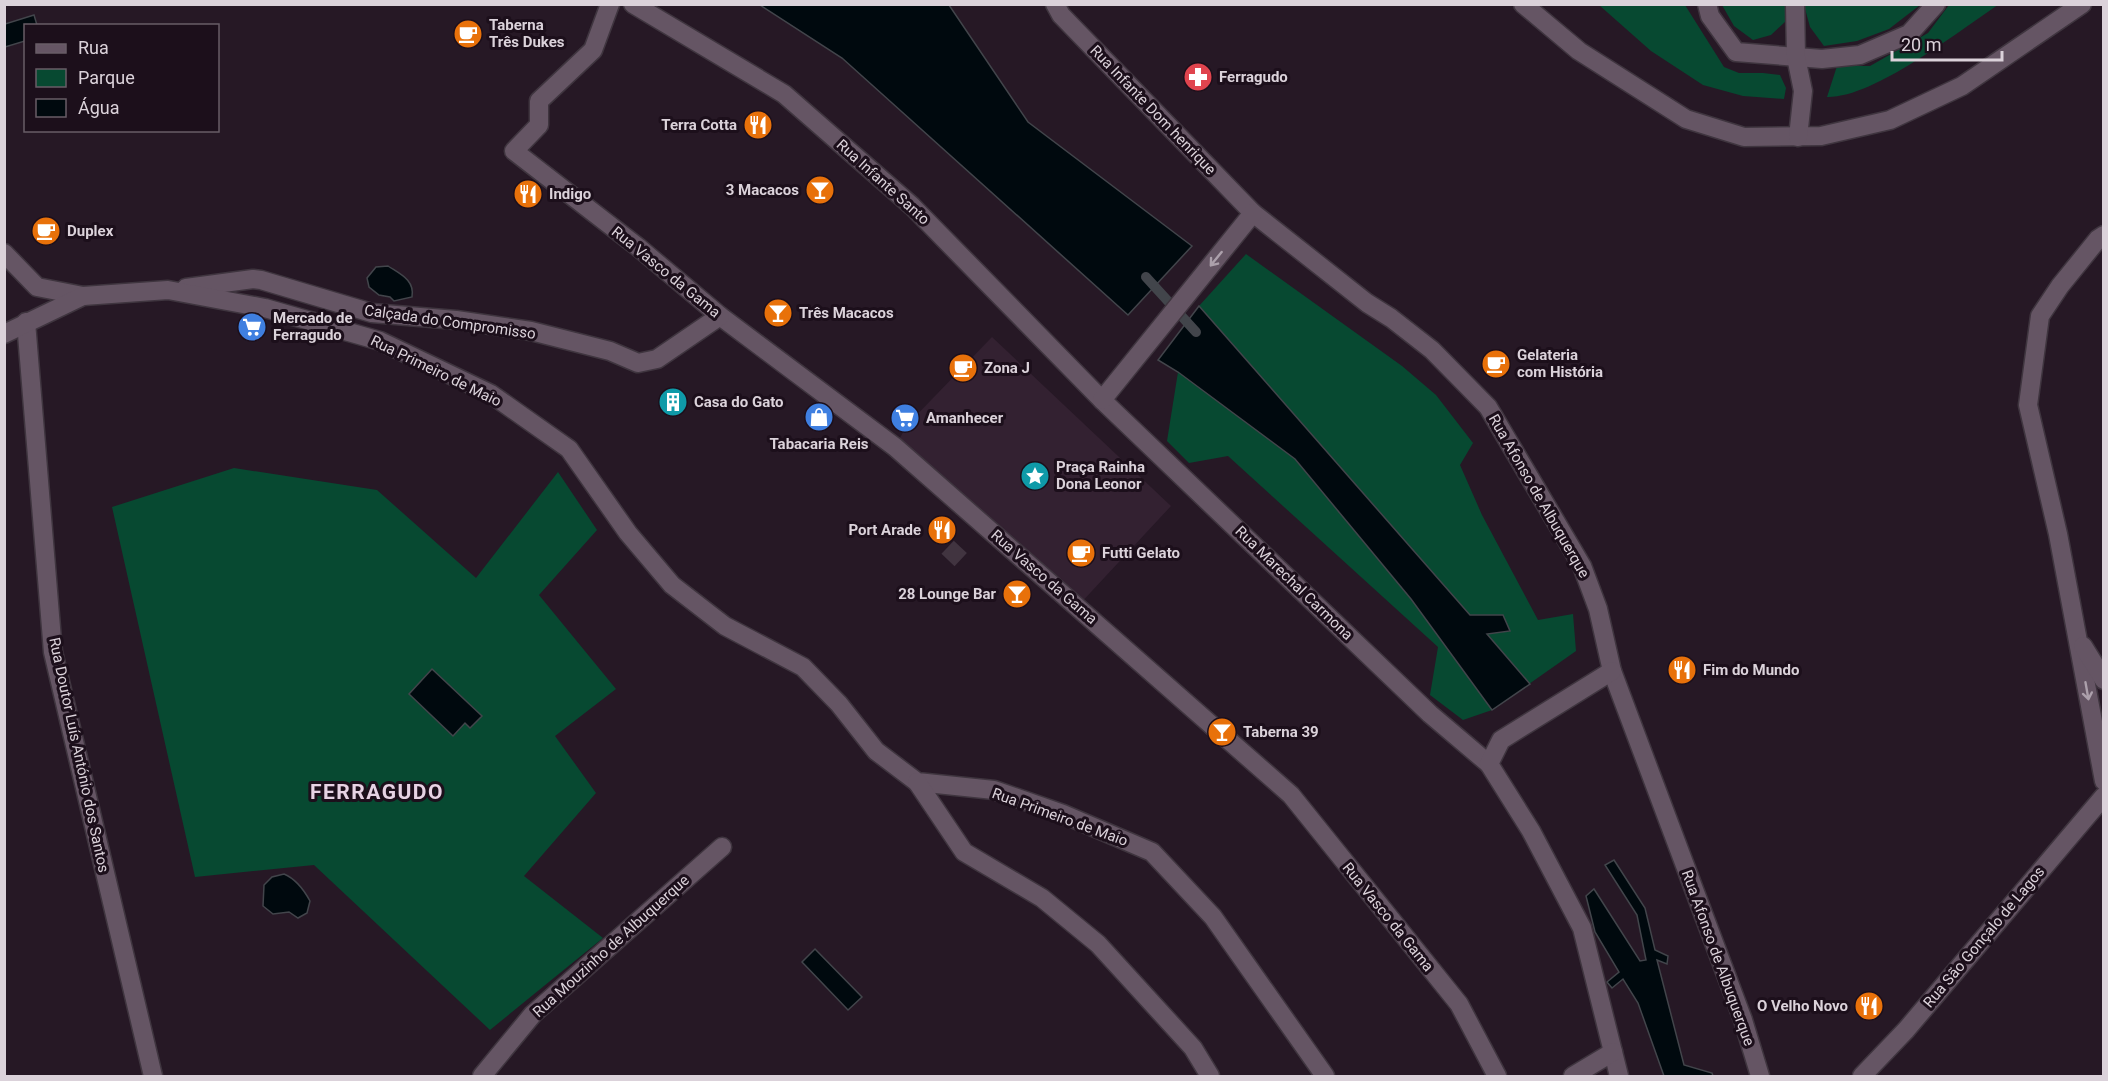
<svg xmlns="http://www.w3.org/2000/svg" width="2108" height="1081" font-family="Roboto,sans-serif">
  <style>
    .built { fill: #332131 }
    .green { fill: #074931 }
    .water { fill: #00090e; stroke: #42454b; stroke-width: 1.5 }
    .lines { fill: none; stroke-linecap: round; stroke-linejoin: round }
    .stream { stroke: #42454b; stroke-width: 10 }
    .minor-tunnel { stroke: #413440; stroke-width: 18; stroke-dasharray: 18 9; stroke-linecap: butt }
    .minor-casing { stroke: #3f353f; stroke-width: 21 }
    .minor { stroke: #655564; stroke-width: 18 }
    .oneway { stroke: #aca0ab }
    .labels { text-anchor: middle; stroke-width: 6; stroke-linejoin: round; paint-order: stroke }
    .poi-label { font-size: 15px; font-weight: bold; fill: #dbd2da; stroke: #1c0f1b; text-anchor: start }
    .street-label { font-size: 15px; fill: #dbd2da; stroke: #1c0f1b }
    .district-label { font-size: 21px; font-weight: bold; letter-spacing: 1.5px; fill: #e6d3e4; stroke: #1c0f1b }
  </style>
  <rect width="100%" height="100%" fill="#261825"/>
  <path class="built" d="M 992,337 L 1171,506 L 1078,606 L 895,447 L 907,425 Z"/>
  <g class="green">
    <path d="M 1599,5 L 1685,5 L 1724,67 L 1739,73 L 1763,73 L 1780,75 L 1786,88 L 1784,99 L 1743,96 L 1703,85 L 1651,51 Z"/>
    <path d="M 1722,5 L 1789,5 L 1787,20 L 1771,35 L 1753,40 L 1734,26 Z"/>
    <path d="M 1804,5 L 1920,5 L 1889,29 L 1857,41 L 1824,46 L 1810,27 Z"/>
    <path d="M 1949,5 L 1998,5 C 1957,32 1874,98 1827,97 L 1837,66 L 1870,66 L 1928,33 Z"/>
    <path d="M 1246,254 L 1402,366 L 1436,395 L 1473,443 L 1460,465 L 1482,515 L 1538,620 L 1573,614 L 1576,651 L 1492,710 L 1463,720 L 1430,695 L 1438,647 L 1228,456 L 1189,463 L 1167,441 L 1178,372 L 1158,360 L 1199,306 Z"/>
    <path d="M 234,468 L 377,490 L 476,578 L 558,472 L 597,530 L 539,595 L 616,689 L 555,736 L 596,793 L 524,876 L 603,938 L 490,1030 L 314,865 L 195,877 L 112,507 Z"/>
  </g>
  <g class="water">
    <path d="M 760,5 L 949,5 L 1028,122 L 1192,246 L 1128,315 L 842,58 Z"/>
    <path d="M 34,15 L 37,25 L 26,26 L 25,41 L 5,47 L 5,24 Z"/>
    <path d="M 388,266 C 400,274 415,280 412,297 L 394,301 L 390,297 L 379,295 L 369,287 L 367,278 L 376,267 Z"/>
    <path d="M 1199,306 L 1470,615 L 1503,615 L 1510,631 L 1487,634 L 1530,684 L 1492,710 L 1411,599 L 1295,459 L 1178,372 L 1158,360 Z"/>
    <path d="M 432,669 L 482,716 L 470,728 L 465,723 L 453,736 L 409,694 Z"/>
    <path d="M 1614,860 L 1645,908 L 1655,950 L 1668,956 L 1667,964 L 1657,960 L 1684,1065 L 1712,1073 L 1713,1076 L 1664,1076 L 1638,1003 L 1623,979 L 1612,988 L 1607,982 L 1619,972 L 1595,932 L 1586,896 L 1594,889 L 1640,961 L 1646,960 L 1637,915 L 1605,865 Z"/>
    <path d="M 284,874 C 296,879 304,890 310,901 L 307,913 L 298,918 L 289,912 L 273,914 L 263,906 L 264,885 L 272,877 Z"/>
    <path d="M 815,949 L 862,997 L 848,1010 L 802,962 Z"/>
  </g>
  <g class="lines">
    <path class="stream" d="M 1146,277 L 1196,332"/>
    <path class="minor-tunnel" d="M 948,560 L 964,543"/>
    <g class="minor-casing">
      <g id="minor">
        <path d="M 610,4 L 593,50 L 539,101 L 539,125 L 514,151 L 638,247 L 720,316 L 895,447 L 1291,795 L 1459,1004 L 1497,1076"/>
        <path d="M 633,4 L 784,94 L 912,206 L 1102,400 L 1430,714 L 1489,764"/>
        <path d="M 1055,4 L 1061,15 L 1253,213 L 1367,303 L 1391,318 L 1432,350 L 1488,407 L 1582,566 L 1598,609 L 1612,671 L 1743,1020 L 1760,1076"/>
        <path d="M 1523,4 L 1579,51 L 1686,119 L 1744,137 L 1821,136 L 1890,120 L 1962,86 L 2082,4"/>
        <path d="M 1707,4 L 1710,16 L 1736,52 L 1822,59 L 1860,55 L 1909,34 L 1936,4"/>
        <path d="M 1795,4 L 1796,57 L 1803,91 L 1798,137"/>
        <path d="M 2104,235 L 2098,239 L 2060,286 L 2040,316 L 2028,405 L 2058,534 L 2104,781"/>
        <path d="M 4,253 L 37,287 L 83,296"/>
        <path d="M 186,288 L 253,279 L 261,280 L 372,313 L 456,320 L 531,331 L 610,351 L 638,363 L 657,359 L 720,316"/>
        <path d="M 26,322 L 53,652 L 153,1076"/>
        <path d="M 4,334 L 83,296 L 168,290 L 265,308 L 380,341 L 491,394 L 569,449 L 628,533 L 672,585 L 725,626 L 803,667 L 839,704 L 876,751 L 917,782 L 994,790 L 1063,814 L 1152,852 L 1213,917 L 1325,1076"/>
        <path d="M 1102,400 L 1253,213"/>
        <path d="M 2083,646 L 2104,680"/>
        <path d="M 1612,671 L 1501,740 L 1489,764 L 1531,831 L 1582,928 L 1619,1076"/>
        <path d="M 917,782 L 964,852 L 1042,898 L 1098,944 L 1193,1048 L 1210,1076"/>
        <path d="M 482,1076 L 533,1014 L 722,847"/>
        <path d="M 1573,1076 L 1613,1052"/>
        <path d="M 1862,1076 L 1906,1030 L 2104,796"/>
      </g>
    </g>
    <use href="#minor" class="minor"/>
  </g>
  <defs><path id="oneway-shaft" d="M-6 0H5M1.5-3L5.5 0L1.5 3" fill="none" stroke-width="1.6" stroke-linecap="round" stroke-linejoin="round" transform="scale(1.5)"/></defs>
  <g class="oneway">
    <use href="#oneway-shaft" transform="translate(1216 259) rotate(129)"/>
    <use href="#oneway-shaft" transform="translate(2087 691) rotate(80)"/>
  </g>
  <defs>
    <g id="cafe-disc" transform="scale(1.5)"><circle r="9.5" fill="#e8710a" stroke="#1c0f1b"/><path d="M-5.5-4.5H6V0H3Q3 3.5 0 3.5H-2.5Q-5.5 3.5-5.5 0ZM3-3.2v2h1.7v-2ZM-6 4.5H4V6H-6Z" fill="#fff"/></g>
    <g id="pharmacy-disc" transform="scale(1.5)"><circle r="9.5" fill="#e0444e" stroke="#1c0f1b"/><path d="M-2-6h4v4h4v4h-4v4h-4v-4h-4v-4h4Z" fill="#fff"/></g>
    <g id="restaurant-disc" transform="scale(1.5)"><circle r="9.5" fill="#e8710a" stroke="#1c0f1b"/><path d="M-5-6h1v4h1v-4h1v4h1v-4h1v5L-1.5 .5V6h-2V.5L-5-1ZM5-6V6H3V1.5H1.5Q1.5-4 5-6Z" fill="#fff"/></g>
    <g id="bar-disc" transform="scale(1.5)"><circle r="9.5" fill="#e8710a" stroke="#1c0f1b"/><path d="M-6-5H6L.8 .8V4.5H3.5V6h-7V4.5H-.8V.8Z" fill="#fff"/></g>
    <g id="supermarket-disc" transform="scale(1.5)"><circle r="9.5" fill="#3f7fe0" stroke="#1c0f1b"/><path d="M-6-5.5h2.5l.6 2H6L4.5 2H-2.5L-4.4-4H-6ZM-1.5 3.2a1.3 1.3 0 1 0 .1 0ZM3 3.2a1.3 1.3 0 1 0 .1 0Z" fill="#fff"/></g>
    <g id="building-disc" transform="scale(1.5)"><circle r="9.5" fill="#0f9aa8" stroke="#1c0f1b"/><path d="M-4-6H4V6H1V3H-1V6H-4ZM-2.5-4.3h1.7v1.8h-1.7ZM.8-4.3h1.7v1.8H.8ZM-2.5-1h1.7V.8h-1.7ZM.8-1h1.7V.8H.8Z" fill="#fff"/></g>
    <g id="shop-disc" transform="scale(1.5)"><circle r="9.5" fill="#3f7fe0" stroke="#1c0f1b"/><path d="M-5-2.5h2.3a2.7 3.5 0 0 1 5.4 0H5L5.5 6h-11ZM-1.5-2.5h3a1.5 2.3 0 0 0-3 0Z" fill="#fff"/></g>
    <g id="sight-disc" transform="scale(1.5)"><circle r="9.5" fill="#0f9aa8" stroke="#1c0f1b"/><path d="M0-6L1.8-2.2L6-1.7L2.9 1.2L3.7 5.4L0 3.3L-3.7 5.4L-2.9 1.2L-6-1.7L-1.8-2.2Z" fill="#fff"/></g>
  </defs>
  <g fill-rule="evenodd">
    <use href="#cafe-disc" x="468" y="34"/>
    <use href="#pharmacy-disc" x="1198" y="77"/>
    <use href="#restaurant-disc" x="758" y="125"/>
    <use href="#bar-disc" x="820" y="190"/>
    <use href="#restaurant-disc" x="528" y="194"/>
    <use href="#cafe-disc" x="46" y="231"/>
    <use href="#bar-disc" x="778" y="313"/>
    <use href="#supermarket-disc" x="252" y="327"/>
    <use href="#cafe-disc" x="1496" y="364"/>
    <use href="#cafe-disc" x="963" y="368"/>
    <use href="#building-disc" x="673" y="402"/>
    <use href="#shop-disc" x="819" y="417"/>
    <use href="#supermarket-disc" x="905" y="418"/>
    <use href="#sight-disc" x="1035" y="476"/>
    <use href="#restaurant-disc" x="942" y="530"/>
    <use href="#cafe-disc" x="1081" y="553"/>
    <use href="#bar-disc" x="1017" y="594"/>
    <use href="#restaurant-disc" x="1682" y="670"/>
    <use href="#bar-disc" x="1222" y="732"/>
    <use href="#restaurant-disc" x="1869" y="1006"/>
  </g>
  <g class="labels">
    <g class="poi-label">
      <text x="489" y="30">Taberna<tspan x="489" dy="17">Três Dukes</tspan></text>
      <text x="1219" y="82">Ferragudo</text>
      <text x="737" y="130" text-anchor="end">Terra Cotta</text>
      <text x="799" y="195" text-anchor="end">3 Macacos</text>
      <text x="549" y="199">Indigo</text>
      <text x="67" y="236">Duplex</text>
      <text x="799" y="318">Três Macacos</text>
      <text x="273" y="323">Mercado de<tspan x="273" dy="17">Ferragudo</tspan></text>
      <text x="1517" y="360">Gelateria<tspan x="1517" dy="17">com História</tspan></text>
      <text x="984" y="373">Zona J</text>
      <text x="694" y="407">Casa do Gato</text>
      <text x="926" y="423">Amanhecer</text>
      <text x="819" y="449" text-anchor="middle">Tabacaria Reis</text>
      <text x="1056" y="472">Praça Rainha<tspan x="1056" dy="17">Dona Leonor</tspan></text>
      <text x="921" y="535" text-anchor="end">Port Arade</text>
      <text x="1102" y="558">Futti Gelato</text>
      <text x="996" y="599" text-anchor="end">28 Lounge Bar</text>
      <text x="1703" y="675">Fim do Mundo</text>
      <text x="1243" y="737">Taberna 39</text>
      <text x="1848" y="1011" text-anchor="end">O Velho Novo</text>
    </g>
    <g class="street-label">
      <text transform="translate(1153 110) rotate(46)" y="5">Rua Infante Dom henrique</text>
      <text transform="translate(883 182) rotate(42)" y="5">Rua Infante Santo</text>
      <text transform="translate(666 272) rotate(39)" y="5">Rua Vasco da Gama</text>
      <text transform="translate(450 322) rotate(8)" y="5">Calçada do Compromisso</text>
      <text transform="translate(436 371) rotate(26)" y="5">Rua Primeiro de Maio</text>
      <text transform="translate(1539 496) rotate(60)" y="5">Rua Afonso de Albuquerque</text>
      <text transform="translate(1044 577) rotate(41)" y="5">Rua Vasco da Gama</text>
      <text transform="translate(1294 583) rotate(44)" y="5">Rua Marechal Carmona</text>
      <text transform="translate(79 755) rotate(78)" y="5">Rua Doutor Luís António dos Santos</text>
      <text transform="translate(1060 817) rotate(20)" y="5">Rua Primeiro de Maio</text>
      <text transform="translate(1388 917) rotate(51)" y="5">Rua Vasco da Gama</text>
      <text transform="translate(1984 937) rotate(-50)" y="5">Rua São Gonçalo de Lagos</text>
      <text transform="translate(611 946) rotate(-42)" y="5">Rua Mouzinho de Albuquerque</text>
      <text transform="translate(1718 958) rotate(70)" y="5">Rua Afonso de Albuquerque</text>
    </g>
    <g class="district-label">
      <text x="377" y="799">FERRAGUDO</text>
    </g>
  </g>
  <rect width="2108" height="1081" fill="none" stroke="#dbd2da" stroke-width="12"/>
  <rect x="24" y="24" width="195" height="108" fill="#1c0f1b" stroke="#685d67" stroke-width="1.5"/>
  <rect x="36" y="44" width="30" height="9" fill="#655564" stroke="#685d67" stroke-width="1.5"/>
  <text x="78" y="54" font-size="18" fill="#dbd2da">Rua</text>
  <rect x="36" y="69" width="30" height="18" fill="#074931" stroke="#685d67" stroke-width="1.5"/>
  <text x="78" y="84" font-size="18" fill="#dbd2da">Parque</text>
  <rect x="36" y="99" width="30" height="18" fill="#00090e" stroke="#685d67" stroke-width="1.5"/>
  <text x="78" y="114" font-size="18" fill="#dbd2da">Água</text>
  <path d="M1892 51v9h110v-9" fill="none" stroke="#dbd2da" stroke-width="3"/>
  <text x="1901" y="51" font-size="18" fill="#dbd2da" stroke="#1c0f1b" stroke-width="4.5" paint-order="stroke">20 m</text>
</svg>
